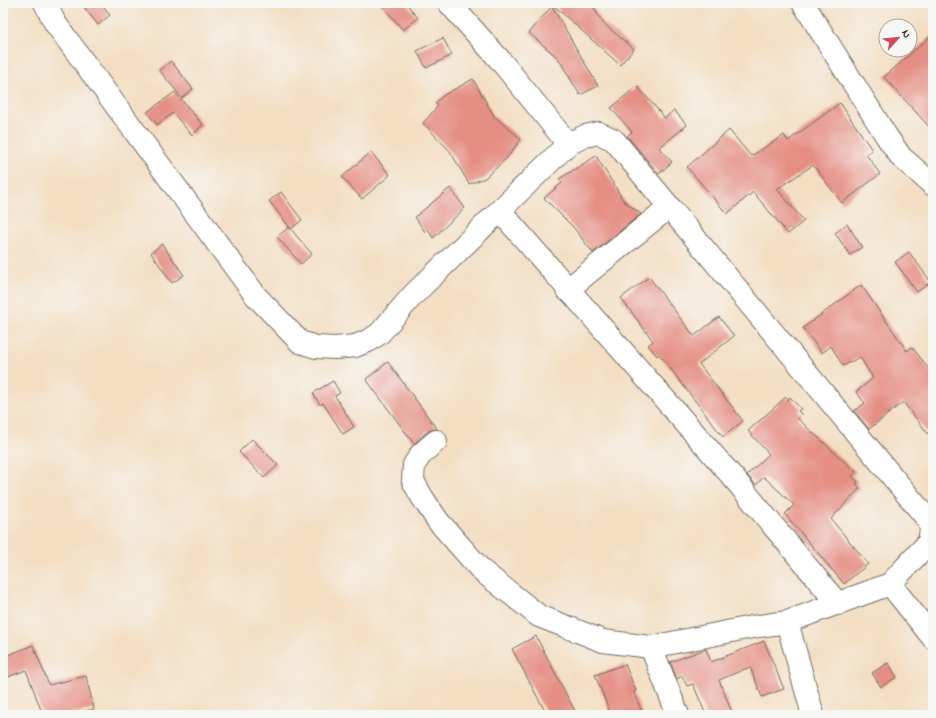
<svg xmlns="http://www.w3.org/2000/svg" width="936" height="718" font-family="'Indie Flower',sans-serif">
  <style>
    .building { fill: #e58f84 }
    .lines { fill: none; stroke-linecap: round; stroke-linejoin: round }
    .minor-casing { stroke: #716a60; stroke-width: 24 }
    .minor { stroke: #fff; stroke-width: 22 }
  </style>
  <rect width="100%" height="100%" fill="#f6f6f2"/>
  <filter id="ink" filterUnits="userSpaceOnUse"><feTurbulence type="fractalNoise" baseFrequency=".025" numOctaves="2"/><feDisplacementMap in="SourceGraphic" scale="8" xChannelSelector="R" yChannelSelector="G"/><feConvolveMatrix kernelMatrix="1 2 1 2 8 2 1 2 1" color-interpolation-filters="sRGB"/></filter>
  <filter id="wash" filterUnits="userSpaceOnUse"><feTurbulence type="fractalNoise" baseFrequency=".012" numOctaves="4" result="noise"/><feDisplacementMap in="SourceGraphic" scale="16" xChannelSelector="R" yChannelSelector="G"/><feGaussianBlur stdDeviation="0.9" result="paint"/><feColorMatrix in="noise" values="0 0 0 0 0 0 0 0 0 0 0 0 0 0 0 0 0 1.4 0 .05"/><feComposite in="paint" operator="in"/></filter>
  <g filter="url(#wash)">
    <rect width="100%" height="100%" fill="#f3dec2"/>
    <g id="blocks">
      <g class="building">
        <path d="M 81,3 L 101,3 L 110,15 L 98,25 Z"/>
        <path d="M 380,3 L 406,3 L 418,18 L 403,30 Z"/>
        <path d="M 551,3 L 591,3 L 603,23 L 634,49 L 620,65 Z"/>
        <path d="M 552,6 L 598,86 L 580,95 L 558,58 L 529,33 Z"/>
        <path d="M 933,34 L 933,131 L 884,77 Z"/>
        <path d="M 443,38 L 452,55 L 426,68 L 417,51 Z"/>
        <path d="M 171,61 L 193,89 L 182,98 L 159,70 Z"/>
        <path d="M 473,79 L 494,116 L 521,139 L 507,158 L 485,178 L 469,184 L 450,151 L 423,123 L 438,106 L 435,103 L 444,95 Z"/>
        <path d="M 637,86 L 665,118 L 674,110 L 687,125 L 659,148 L 672,162 L 659,174 L 627,136 L 632,132 L 611,108 Z"/>
        <path d="M 175,92 L 203,125 L 192,135 L 173,113 L 157,125 L 147,112 Z"/>
        <path d="M 840,103 L 872,150 L 866,154 L 880,174 L 842,203 L 813,165 L 777,189 L 804,221 L 788,234 L 753,192 L 727,214 L 687,167 L 729,130 L 751,156 L 784,135 L 788,141 Z"/>
        <path d="M 371,152 L 390,175 L 362,199 L 342,177 Z"/>
        <path d="M 596,156 L 624,201 L 641,214 L 593,253 L 574,228 L 544,198 L 562,183 L 559,179 Z"/>
        <path d="M 450,188 L 465,208 L 433,238 L 428,229 L 425,232 L 415,217 Z"/>
        <path d="M 281,192 L 302,220 L 291,229 L 269,201 Z"/>
        <path d="M 847,224 L 862,247 L 850,255 L 835,233 Z"/>
        <path d="M 289,227 L 312,254 L 301,264 L 277,237 Z"/>
        <path d="M 162,244 L 184,275 L 172,283 L 151,253 Z"/>
        <path d="M 909,252 L 931,282 L 917,292 L 895,262 Z"/>
        <path d="M 649,277 L 694,336 L 719,317 L 734,336 L 699,364 L 743,421 L 723,437 L 659,354 L 657,356 L 648,345 L 653,341 L 621,298 Z"/>
        <path d="M 861,285 L 907,351 L 912,347 L 933,374 L 933,440 L 903,402 L 869,429 L 854,411 L 865,403 L 856,392 L 873,378 L 860,357 L 843,366 L 831,346 L 822,353 L 803,328 Z"/>
        <path d="M 388,362 L 437,429 L 428,431 L 414,444 L 366,379 Z"/>
        <path d="M 333,381 L 340,393 L 335,396 L 354,427 L 343,434 L 323,403 L 320,405 L 313,393 Z"/>
        <path d="M 786,397 L 788,400 L 790,397 L 801,409 L 798,411 L 802,415 L 798,419 L 856,472 L 852,476 L 858,482 L 856,484 L 860,488 L 831,519 L 868,564 L 844,584 L 785,514 L 794,505 L 764,477 L 756,485 L 747,475 L 769,454 L 748,431 Z"/>
        <path d="M 252,439 L 278,465 L 264,478 L 239,452 Z"/>
        <path d="M 536,636 L 577,715 L 547,715 L 512,649 Z"/>
        <path d="M 764,641 L 784,689 L 762,697 L 750,667 L 719,680 L 733,715 L 706,715 L 693,684 L 687,686 L 682,676 L 677,679 L 670,662 L 706,649 L 711,662 Z"/>
        <path d="M 33,645 L 49,685 L 86,676 L 94,709 L 78,713 L 77,711 L 66,715 L 43,715 L 26,670 L 3,679 L 3,657 Z"/>
        <path d="M 888,663 L 897,677 L 881,687 L 872,673 Z"/>
        <path d="M 625,664 L 636,691 L 634,692 L 643,715 L 611,715 L 595,675 Z"/>
      </g>
    </g>
  </g>
  <g filter="url(#ink)">
    <use href="#blocks" fill-opacity="0" stroke="#716a60" stroke-width="1"/>
    <g class="lines">
      <g class="minor-casing">
        <g id="minor">
          <path d="M 45,3 L 55,23 L 256,296 L 300,342 L 316,347 L 336,348 L 355,346 L 370,340 L 380,333 L 413,295 L 568,144 L 585,136 L 599,133 L 614,140 L 929,521 L 931,530 L 929,542 L 890,584 L 933,638"/>
          <path d="M 449,3 L 500,60 L 568,144"/>
          <path d="M 803,3 L 887,137 L 901,157 L 933,185"/>
          <path d="M 500,211 L 731,475 L 838,604"/>
          <path d="M 567,290 L 669,207"/>
          <path d="M 436,441 L 421,454 L 414,465 L 413,481 L 422,497 L 438,521 L 482,571 L 539,616 L 603,641 L 651,647 L 752,627 L 787,622 L 890,584"/>
          <path d="M 787,622 L 813,715"/>
          <path d="M 651,647 L 678,715"/>
        </g>
      </g>
      <use href="#minor" class="minor"/>
    </g>
  </g>
  <rect width="936" height="718" fill="none" stroke="#f6f6f2" stroke-width="16"/>
  <g transform="translate(898 38) rotate(63)"><circle r="19" fill="#f6f6f2" stroke="#a5a5a2"/>
  <path d="M0-3L7 15L0 10L-7 15Z" fill="#d1495b"/>
  <text y="-6" font-size="11" font-weight="bold" text-anchor="middle" fill="#2b2b2b">N</text>
  </g>
</svg>
